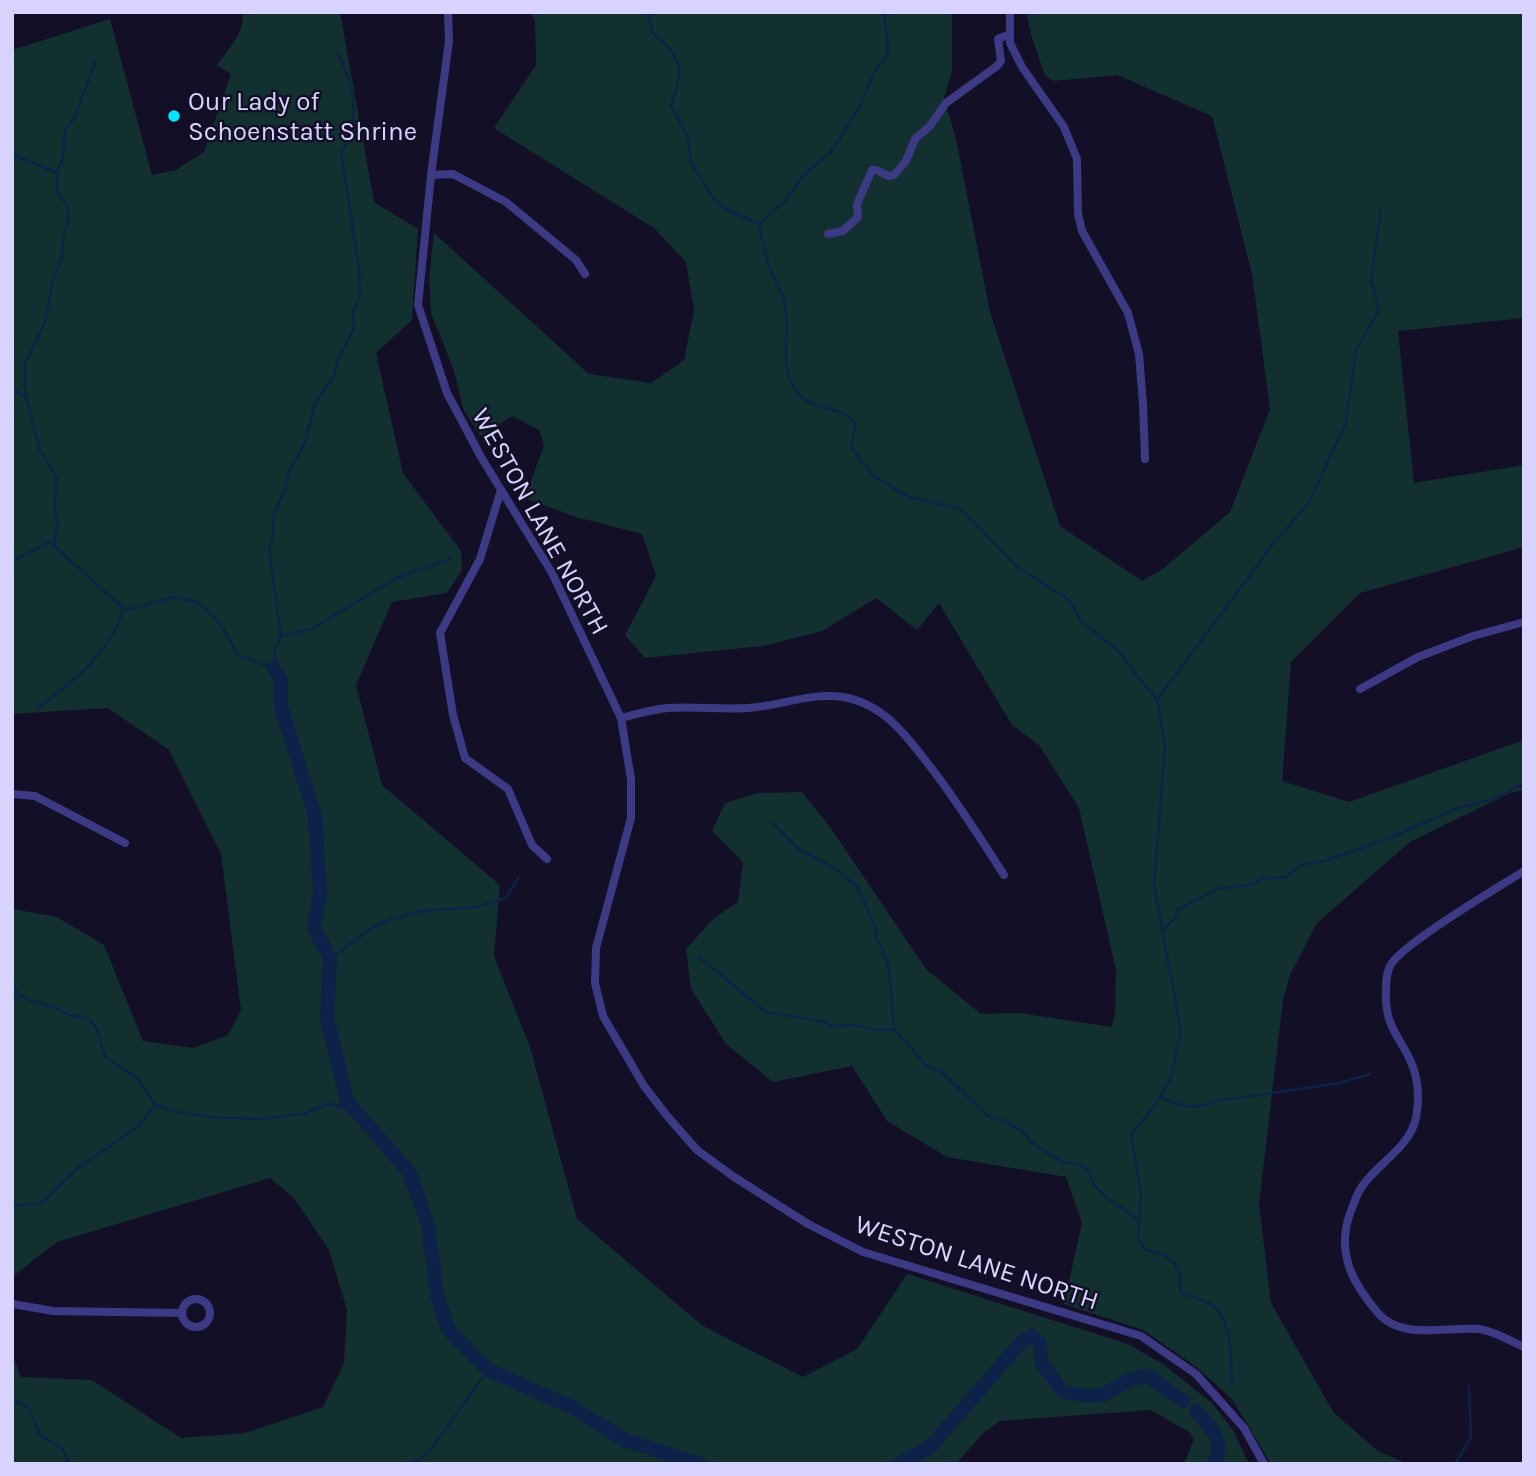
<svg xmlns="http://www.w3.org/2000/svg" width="1536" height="1476" font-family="Karla,sans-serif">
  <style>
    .green { fill: #12302f }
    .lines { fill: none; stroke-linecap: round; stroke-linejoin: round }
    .stream { stroke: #0c2248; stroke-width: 2.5 }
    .river { stroke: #0c2248; stroke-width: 14 }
    .minor { stroke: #3d3a85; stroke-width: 8 }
    .poi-dot { fill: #00e5ff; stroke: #130f26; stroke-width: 2.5 }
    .labels { text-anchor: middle; stroke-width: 5; stroke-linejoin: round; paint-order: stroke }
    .poi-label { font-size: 26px; fill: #d9d4ff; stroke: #130f26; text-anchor: start }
    .street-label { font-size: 26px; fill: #d9d4ff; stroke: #130f26 }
  </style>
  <rect width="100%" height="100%" fill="#130f26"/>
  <g class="green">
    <path d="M 242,12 L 340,12 L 374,202 L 418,229 L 412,320 L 376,353 L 403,473 L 461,551 L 462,570 L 447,593 L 392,602 L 356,685 L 382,785 L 500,885 L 494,956 L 530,1047 L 577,1219 L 703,1326 L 803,1377 L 857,1349 L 907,1274 L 1128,1344 L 1163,1364 L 1212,1403 L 1233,1430 L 1249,1464 L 1184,1464 L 1194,1439 L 1189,1432 L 1151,1410 L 1000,1421 L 983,1433 L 956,1464 L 12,1464 L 12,1353 L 21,1377 L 92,1380 L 181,1438 L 245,1433 L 323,1407 L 344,1363 L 347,1310 L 329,1250 L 294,1198 L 270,1178 L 57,1242 L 12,1277 L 12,909 L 57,917 L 104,945 L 143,1041 L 194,1048 L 228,1035 L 241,1010 L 221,854 L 169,750 L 108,708 L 12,714 L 12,50 L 110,19 L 152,175 L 176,170 L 204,152 L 231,74 L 217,65 C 227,50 247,31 242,12 Z"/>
    <path d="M 529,12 L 952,12 L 952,71 L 944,98 L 956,139 L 990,312 L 1060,526 L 1142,581 L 1164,568 L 1230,512 L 1270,409 L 1252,274 L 1212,116 L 1117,75 L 1054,81 L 1045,76 L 1031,35 L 1026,12 L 1524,12 L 1524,318 L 1398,331 L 1414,483 L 1524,465 L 1524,547 L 1360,593 L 1291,662 L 1282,781 L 1349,802 L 1524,740 L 1524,790 L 1510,793 L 1410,842 L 1317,923 L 1290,975 L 1283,1000 L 1259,1204 L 1271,1303 L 1334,1413 L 1378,1451 L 1408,1464 L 1271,1464 L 1232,1399 L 1195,1366 L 1143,1330 L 1064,1304 L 1082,1223 L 1066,1177 L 947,1157 L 887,1121 L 852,1066 L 773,1082 L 726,1044 L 691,989 L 686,949 L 713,919 L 738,902 L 743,862 L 712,831 L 725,803 L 758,793 L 802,792 L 830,827 L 926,969 L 981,1014 L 1019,1013 L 1112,1027 L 1115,1014 L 1116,970 L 1079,808 L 1039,745 L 1012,725 L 939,603 L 917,630 L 876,598 L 822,631 L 763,646 L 645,658 L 625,635 L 656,576 L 642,534 L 576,517 L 525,498 L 544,445 L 539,430 L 512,416 L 481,436 L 464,411 L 453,368 L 431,313 L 429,279 L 434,233 L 589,374 L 651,383 L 684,360 L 694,310 L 686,262 L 654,228 L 494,128 L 536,65 L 535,20 Z"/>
  </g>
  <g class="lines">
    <g class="stream">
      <path d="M 647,12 L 649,14 L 652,33 C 684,55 683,71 671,106 L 688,136 L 691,162 L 713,198 L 724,208 L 759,224"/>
      <path d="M 884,12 L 888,50 L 886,57 L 876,69 L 860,106 L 831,152 L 803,176 L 784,202 L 759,224 C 762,238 764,253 769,266 C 775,282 785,294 786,312 C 789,336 780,363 793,386 C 809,415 841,402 855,424 L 851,448 L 874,476 L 909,497 L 961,509 L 1017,567 L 1068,599 L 1082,622 L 1117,650 L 1157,700"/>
      <path d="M 12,154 L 57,173 L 57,193 L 67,205 L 69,220 L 64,233 L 62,257 L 53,280 L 44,325 L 25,364 L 26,397 L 40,450 L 53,471 L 57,481 L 54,505 L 58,523 L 54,544"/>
      <path d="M 57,173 L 63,158 L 65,130 L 74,119 L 95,63"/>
      <path d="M 12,389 L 26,397"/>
      <path d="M 12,561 L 50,542 L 123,608 L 130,609 L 174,597 L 198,602 L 219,622 L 239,656 L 274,668 L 275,650 L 281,636 L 269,549 L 273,537 L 274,515 L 284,491 L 290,469 L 304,445 L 316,401 L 333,378 L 339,357 L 354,329 L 353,312 L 360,296 L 359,269 L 341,152 C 362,122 353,84 338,53"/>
      <path d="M 281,636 L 312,629 L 396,578 L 451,559"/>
      <path d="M 38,708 C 73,682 111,652 123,609"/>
      <path d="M 773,823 L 799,849 L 839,871 L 857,887 L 875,927 L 876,938 L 881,945 L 889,970 L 894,1028"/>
      <path d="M 1163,930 L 1175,918 L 1177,910 L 1218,889 L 1255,884 L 1261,879 L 1286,877 L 1301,865 L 1324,861 L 1385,840 L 1458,808 L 1490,800 L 1524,784"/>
      <path d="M 699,957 L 766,1012 L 821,1021 L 834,1026 L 853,1025 L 875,1030 L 894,1029 L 922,1060 L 925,1066 L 941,1071 L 988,1116 L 1005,1121 L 1022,1131 L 1031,1142 L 1062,1162 L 1079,1164 L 1088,1170 L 1094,1185 L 1106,1197 L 1138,1219"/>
      <path d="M 330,959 L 372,928 L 392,919 L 421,911 L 476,907 L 506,898 L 518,878"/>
      <path d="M 12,988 L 26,999 L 56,1008 L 69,1015 L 88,1018 L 96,1027 L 105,1056 L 137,1078 L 155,1104 L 176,1112 L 221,1118 L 263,1119 L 303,1114 L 329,1104 L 355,1109"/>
      <path d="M 12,1000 L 22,996"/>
      <path d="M 1162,1098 C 1183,1107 1195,1110 1217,1101 L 1340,1083 L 1370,1074"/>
      <path d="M 12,1206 L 42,1203 L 78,1168 L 139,1126 L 155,1104"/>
      <path d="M 1232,1384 C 1231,1363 1232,1323 1216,1308 C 1208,1300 1190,1297 1180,1292 L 1180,1273 L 1175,1264 L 1165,1255 L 1146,1250 L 1138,1239 L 1141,1194 L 1131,1135 L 1156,1104 L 1171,1077 L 1181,1031 L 1154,885 L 1165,747 L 1157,700 L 1273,544 L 1309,503 L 1346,422 L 1356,351 L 1379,309 L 1371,280 L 1381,210"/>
      <path d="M 12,1399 L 29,1408 L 40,1435 L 62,1448 L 69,1464"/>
      <path d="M 411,1464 L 429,1452 L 488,1370"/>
      <path d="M 1455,1464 L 1471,1437 L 1469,1386"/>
    </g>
    <g class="river">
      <path d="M 274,668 L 281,680 L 281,707 L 315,816 L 320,893 L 314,928 L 330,959 L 327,1018 L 347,1101 L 409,1172 L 428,1225 L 437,1295 L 448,1329 L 488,1370 L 574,1408 L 625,1440 L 700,1464"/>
      <path d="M 1196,1411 C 1211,1427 1225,1440 1214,1464"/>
      <path d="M 900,1464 L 932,1445 L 1020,1343 L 1032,1336 L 1040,1344 L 1041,1362 L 1062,1391 L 1085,1396 L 1103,1395 L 1132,1379 L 1148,1376 L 1183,1401"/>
    </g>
    <g class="minor">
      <path d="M 448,12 L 449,41 L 431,175 L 418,305 L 447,393 L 481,457 L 552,573 L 621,718 L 631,779 L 631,818 L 596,948 L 595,983 L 603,1016 L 644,1086 L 668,1117 L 697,1150 L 734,1177 L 808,1224 L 863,1252 L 1141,1336 L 1196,1374 L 1244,1428 L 1264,1464"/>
      <path d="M 1010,12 L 1010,43 L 1022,67 L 1064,127 L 1077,159 L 1078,214 L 1082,231 L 1128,313 L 1139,354 L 1143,404 L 1145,459"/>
      <path d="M 431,175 L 453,174 L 506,202 L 576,260 L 585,274"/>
      <path d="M 828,234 L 843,231 L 858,217 L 857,204 L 872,170 L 877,170 L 888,176 L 894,175 L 906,161 L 915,139 L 930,126 L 946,103 L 997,66 L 1001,61 L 998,39 L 1010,34"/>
      <path d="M 501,490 L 480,559 L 440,633 L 453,715 L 465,758 L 508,789 L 532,845 L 547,859"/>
      <path d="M 1360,689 L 1418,657 L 1473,636 L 1524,622"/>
      <path d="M 621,718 C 637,714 652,709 668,708 C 695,706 722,710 748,708 C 780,706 811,692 843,697 C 885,704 908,738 932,769 C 959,804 980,838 1004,875"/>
      <path d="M 12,794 L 35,796 L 125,843"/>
      <path d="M 1524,871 C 1499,887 1400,945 1390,966 C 1386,974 1386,983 1386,992 C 1384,1030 1404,1039 1414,1070 C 1419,1086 1419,1102 1416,1118 C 1409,1149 1377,1163 1361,1188 C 1357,1194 1355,1201 1352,1208 C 1335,1250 1350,1280 1378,1313 C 1402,1341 1447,1326 1479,1329 C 1494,1331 1510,1341 1524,1347"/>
      <circle cx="196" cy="1313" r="14"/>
      <path d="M 12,1304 L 53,1311 L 181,1313"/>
    </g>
  </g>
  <circle class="poi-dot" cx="174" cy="116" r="7"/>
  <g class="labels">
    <g class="poi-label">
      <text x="188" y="110">Our Lady of<tspan x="188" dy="30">Schoenstatt Shrine</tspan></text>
    </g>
    <g class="street-label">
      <text transform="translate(541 521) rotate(61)" y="9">WESTON LANE NORTH</text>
      <text transform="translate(977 1262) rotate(18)" y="9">WESTON LANE NORTH</text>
    </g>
  </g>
  <rect width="1536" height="1476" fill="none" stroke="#d9d4ff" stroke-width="28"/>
</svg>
